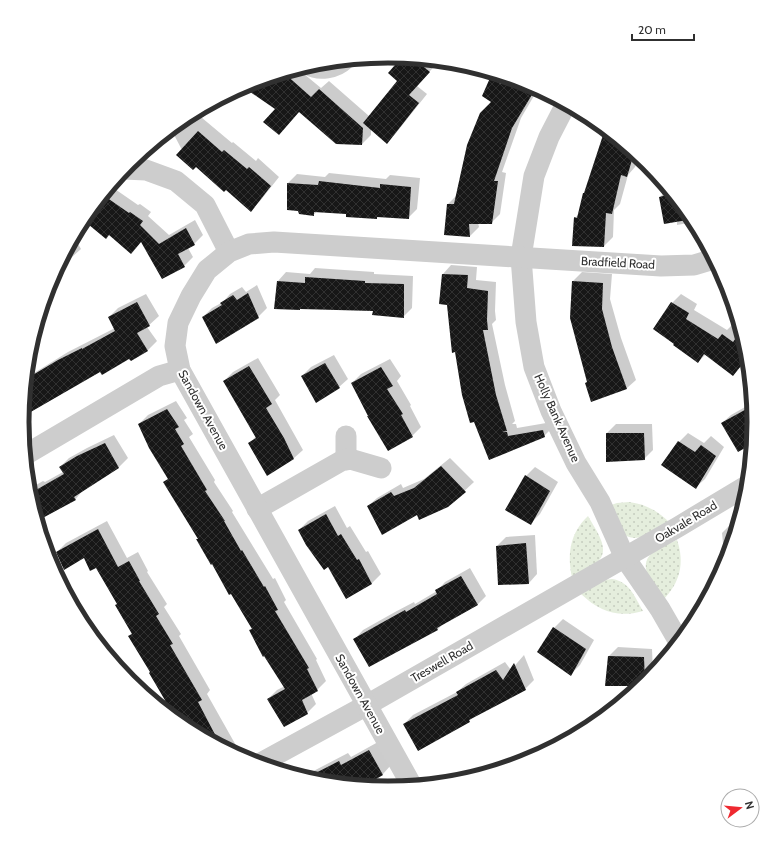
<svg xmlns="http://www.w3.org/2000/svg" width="776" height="844" font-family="Cabin,sans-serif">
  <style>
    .grass { fill: url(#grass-dots) }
    .shadow { fill: #0003 }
    .building { fill: url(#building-cross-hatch) }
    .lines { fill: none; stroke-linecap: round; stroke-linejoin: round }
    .minor { stroke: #cdcdcd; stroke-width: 21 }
    .labels { text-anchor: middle; stroke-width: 4; stroke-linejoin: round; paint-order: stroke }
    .street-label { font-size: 12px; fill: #303030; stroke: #fff }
    .rim { fill: none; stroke: #303030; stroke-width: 5 }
  </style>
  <defs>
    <pattern id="grass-dots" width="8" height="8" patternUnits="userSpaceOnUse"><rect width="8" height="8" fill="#e5eedd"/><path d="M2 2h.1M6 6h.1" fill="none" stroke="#c5ccbe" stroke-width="1.8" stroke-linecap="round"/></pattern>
    <pattern id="building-cross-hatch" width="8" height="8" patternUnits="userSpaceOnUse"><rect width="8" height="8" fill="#171717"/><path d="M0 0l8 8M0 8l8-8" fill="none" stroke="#303030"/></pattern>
  </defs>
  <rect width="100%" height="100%" fill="#fff"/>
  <g class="grass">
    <path d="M 629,502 C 645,504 656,510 668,521 C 655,530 636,547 621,532 C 616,526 612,513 608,506 L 617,503 Z"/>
    <path d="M 588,516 C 595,529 613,551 596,563 C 589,569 580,573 572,577 C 567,554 570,533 588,516 Z"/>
    <path d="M 677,540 C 685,563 680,583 663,600 C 655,587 636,567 652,553 C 658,547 669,544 677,540 Z"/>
    <path d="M 612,579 C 629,581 635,597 643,611 C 618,618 600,612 581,594 L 604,580 Z"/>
  </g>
  <g class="shadow">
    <path d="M 399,57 L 436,61 L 438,62 L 417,86 L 427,94 L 396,133 L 387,142 L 371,129 L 371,135 L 362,144 L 300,111 L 287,125 L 276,109 L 244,86 L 298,69 L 321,88 L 329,81 L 369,116 L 399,81 L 400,61 L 397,59 Z"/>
    <path d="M 496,74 L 528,84 L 538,89 L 521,118 L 502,172 L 506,173 L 500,214 L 491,223 L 478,223 L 479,227 L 470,236 L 448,204 L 457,195 L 492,102 L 491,79 Z"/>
    <path d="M 195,112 L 232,143 L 233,142 L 256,161 L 258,158 L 279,177 L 260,201 L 251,210 L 182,150 L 171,129 L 185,118 Z"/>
    <path d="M 606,130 L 639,157 L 635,167 L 628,175 L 620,204 L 614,210 L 613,237 L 604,246 L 575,218 L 579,214 Z"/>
    <path d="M 329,173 L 386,179 L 390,175 L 420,178 L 417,209 L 408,218 L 378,216 L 377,218 L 347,213 L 318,211 L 313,215 L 288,183 L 297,174 L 325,177 Z"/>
    <path d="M 112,187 L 138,205 L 140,204 L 151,212 L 148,216 L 169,235 L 195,220 L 203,235 L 194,244 L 188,248 L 193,257 L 184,266 L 142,241 L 131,253 L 109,234 L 106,238 L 84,219 Z"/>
    <path d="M 668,189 L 692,219 L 694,222 L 677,225 L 677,221 L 660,197 Z"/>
    <path d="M 74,237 L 81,249 L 72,257 L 59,265 Z"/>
    <path d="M 451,265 L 477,267 L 476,280 L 496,282 L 495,311 L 496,320 L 492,324 L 505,385 L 515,421 L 512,424 L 516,424 L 517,428 L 552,422 L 553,427 L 544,436 L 489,459 L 448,304 L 441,303 L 443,274 Z"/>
    <path d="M 315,268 L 374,272 L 374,274 L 413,276 L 412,308 L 403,317 L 374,310 L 302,308 L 300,309 L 278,281 L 286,272 L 310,274 Z"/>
    <path d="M 582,272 L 612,274 L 610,299 L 621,338 L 636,380 L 627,388 L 588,381 L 571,318 L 573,281 Z"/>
    <path d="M 257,285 L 267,308 L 258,317 L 203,317 L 212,308 L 223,302 L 230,294 L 242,287 L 246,292 Z"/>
    <path d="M 146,294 L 159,316 L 147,327 L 157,341 L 148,350 L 131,360 L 130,357 L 101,371 L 23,416 L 26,378 L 68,352 L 115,328 L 109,317 L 118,308 Z"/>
    <path d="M 681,294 L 697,304 L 694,310 L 727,330 L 732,325 L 741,332 L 747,351 L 748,358 L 733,375 L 706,354 L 698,362 L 676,344 L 654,329 L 672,303 Z"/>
    <path d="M 334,355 L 348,379 L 339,387 L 302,376 L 311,367 Z"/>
    <path d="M 258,358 L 280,395 L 275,400 L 303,450 L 294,458 L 267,475 L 250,443 L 256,436 L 224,381 L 233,372 Z"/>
    <path d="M 390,359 L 401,376 L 397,381 L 411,405 L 410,406 L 421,427 L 412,436 L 352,383 L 361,374 Z"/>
    <path d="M 176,401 L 187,418 L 184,420 L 193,434 L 189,437 L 215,480 L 214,482 L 233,511 L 232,512 L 273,579 L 275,578 L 286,600 L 284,602 L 317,659 L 316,660 L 326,681 L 317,690 L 311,693 L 316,704 L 307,713 L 268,699 L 277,690 L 285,686 L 250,630 L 253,628 L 165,482 L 168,479 L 139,424 L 148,415 Z"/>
    <path d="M 752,403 L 754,422 L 752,442 L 722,423 L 731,415 Z"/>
    <path d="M 616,424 L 652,424 L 653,450 L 644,459 L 607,461 L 607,433 Z"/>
    <path d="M 688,433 L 704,443 L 711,436 L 724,447 L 705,479 L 696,487 L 679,442 Z"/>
    <path d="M 114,435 L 128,458 L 119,467 L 83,490 L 75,500 L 37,521 L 29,489 L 43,481 L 45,482 L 63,472 L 60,467 L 69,458 L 87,448 Z"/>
    <path d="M 450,458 L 474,482 L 448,506 L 417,514 L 368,506 L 377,498 L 401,484 L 403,488 L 424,479 Z"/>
    <path d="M 535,467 L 558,482 L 540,514 L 531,523 L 526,476 Z"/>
    <path d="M 335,506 L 347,528 L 350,526 L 366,552 L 368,551 L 381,574 L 372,583 L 346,597 L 329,566 L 299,530 L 308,521 Z"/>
    <path d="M 107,521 L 127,558 L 138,552 L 148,571 L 147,572 L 167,604 L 164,607 L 181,634 L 179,636 L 210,690 L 207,694 L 238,749 L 234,753 L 184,726 L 179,721 L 150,673 L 151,672 L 129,636 L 132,633 L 118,603 L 96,567 L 85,557 L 57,552 L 66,543 Z"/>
    <path d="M 731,524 L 738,524 L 725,565 L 722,533 Z"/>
    <path d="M 535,535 L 537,574 L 529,583 L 497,546 L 506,537 Z"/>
    <path d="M 470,568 L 486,596 L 477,605 L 444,623 L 438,629 L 370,665 L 355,639 L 363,630 L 395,612 L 414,602 L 415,604 L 437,591 L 445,582 Z"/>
    <path d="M 76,596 L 91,622 L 85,627 L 69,599 Z"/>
    <path d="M 563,619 L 594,640 L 580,665 L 571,674 L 554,628 Z"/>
    <path d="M 618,647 L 652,649 L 653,673 L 642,685 L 609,656 Z"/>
    <path d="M 524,655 L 534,680 L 525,689 L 476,714 L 469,721 L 404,724 L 413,715 L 457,692 L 466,684 L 505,662 L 511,670 Z"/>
    <path d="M 378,742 L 391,765 L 383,774 L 363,785 L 316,781 L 302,777 L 348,753 L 351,757 Z"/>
  </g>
  <g class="building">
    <path d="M 402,57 L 414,59 L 430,72 L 409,95 L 419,103 L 387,144 L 363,123 L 397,81 L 388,73 Z"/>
    <path d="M 284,73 L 311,97 L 319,89 L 363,128 L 362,145 L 336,144 L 299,112 L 279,135 L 263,122 L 275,109 L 243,87 Z"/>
    <path d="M 505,77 L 528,84 L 536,88 L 512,128 L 494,181 L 498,181 L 492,224 L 469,224 L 470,237 L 444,235 L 447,204 L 454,204 L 467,145 L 480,113 L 491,102 L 482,96 L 490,78 L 501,84 Z"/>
    <path d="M 605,129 L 634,153 L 627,177 L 621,175 L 612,214 L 606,213 L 604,247 L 572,246 L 574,217 L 577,218 L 583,193 L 584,193 Z"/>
    <path d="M 198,131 L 222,152 L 224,150 L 247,169 L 249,167 L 271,186 L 251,212 L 226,190 L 224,192 L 196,167 L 193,170 L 176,155 Z"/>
    <path d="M 319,181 L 380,188 L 380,184 L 411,187 L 409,219 L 377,217 L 377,219 L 346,217 L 346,214 L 314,212 L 314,216 L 299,214 L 298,211 L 287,210 L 287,183 L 318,185 Z"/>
    <path d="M 672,194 L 692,219 L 693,219 L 664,224 L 659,197 Z"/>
    <path d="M 103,195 L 129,213 L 130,212 L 143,221 L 140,225 L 159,244 L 186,228 L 195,245 L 178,254 L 185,267 L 162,279 L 141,242 L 131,254 L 109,235 L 106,239 L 83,220 Z"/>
    <path d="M 442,274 L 468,275 L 467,288 L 488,291 L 487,320 L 488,330 L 483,330 L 496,395 L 507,431 L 502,432 L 507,432 L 508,436 L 543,430 L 545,437 L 489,460 L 474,422 L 470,423 L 462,395 L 455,352 L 452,353 L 447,305 L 439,304 Z"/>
    <path d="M 305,277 L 365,281 L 365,283 L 404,284 L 404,318 L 372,315 L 373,311 L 300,309 L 300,310 L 274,309 L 277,281 L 305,283 Z"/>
    <path d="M 572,281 L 603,283 L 602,309 L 612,347 L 627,389 L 591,402 L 585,383 L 587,382 L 570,318 Z"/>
    <path d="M 248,293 L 259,318 L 216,344 L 202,317 L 222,305 L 220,303 L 233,295 L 237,300 Z"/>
    <path d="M 137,302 L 150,326 L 137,333 L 148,351 L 131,361 L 129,359 L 102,375 L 100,372 L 22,417 L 26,379 L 58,360 L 82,348 L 82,349 L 115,331 L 108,317 Z"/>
    <path d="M 671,302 L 689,313 L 686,319 L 718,339 L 722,334 L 733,342 L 741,331 L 748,357 L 733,376 L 704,354 L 698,363 L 673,345 L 674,344 L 653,329 Z"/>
    <path d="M 325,363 L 340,388 L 316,403 L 301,376 Z"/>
    <path d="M 249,366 L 272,404 L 266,408 L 284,438 L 294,459 L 267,476 L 248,443 L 256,438 L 223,381 Z"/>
    <path d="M 381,367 L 393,386 L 387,389 L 403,414 L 401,415 L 413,437 L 388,451 L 367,416 L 368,416 L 351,383 Z"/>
    <path d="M 752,406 L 754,422 L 752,444 L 738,452 L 721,423 Z"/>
    <path d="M 167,409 L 179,427 L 175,429 L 184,444 L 181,446 L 207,490 L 205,491 L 225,521 L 224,521 L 241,551 L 242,550 L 264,587 L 265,586 L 278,610 L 275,611 L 309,668 L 307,669 L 318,691 L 302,700 L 308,714 L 284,727 L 267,699 L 285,689 L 264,656 L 263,657 L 249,630 L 252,629 L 231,594 L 229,595 L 212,564 L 211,565 L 196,539 L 198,539 L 163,482 L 168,479 L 149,448 L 138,424 Z"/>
    <path d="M 606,433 L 644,433 L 645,460 L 606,462 Z"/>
    <path d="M 678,441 L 695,452 L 701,445 L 716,456 L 696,489 L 661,465 Z"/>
    <path d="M 105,443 L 119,468 L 74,497 L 76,500 L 37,521 L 29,494 L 64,474 L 59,467 L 77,456 Z"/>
    <path d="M 441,466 L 466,492 L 448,507 L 419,520 L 417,515 L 382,535 L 367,506 L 391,492 L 394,496 L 414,488 Z"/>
    <path d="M 525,475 L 550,491 L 531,525 L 505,510 Z"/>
    <path d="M 326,514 L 338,536 L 341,534 L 357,560 L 359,559 L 372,584 L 346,599 L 328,567 L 324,570 L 306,545 L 298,530 Z"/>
    <path d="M 98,529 L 118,567 L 129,561 L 140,581 L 139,581 L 159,614 L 156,616 L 173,644 L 170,645 L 202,700 L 198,702 L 221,746 L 184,726 L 176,719 L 149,673 L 150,672 L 128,636 L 132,634 L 115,605 L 117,604 L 96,568 L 90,571 L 84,558 L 64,570 L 56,552 Z"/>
    <path d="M 526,543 L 529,584 L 498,585 L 496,546 Z"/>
    <path d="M 461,576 L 478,605 L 437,628 L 438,630 L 369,667 L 353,639 L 385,621 L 405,610 L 406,612 L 437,594 L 435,590 Z"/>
    <path d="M 553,627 L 586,649 L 571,676 L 537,652 Z"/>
    <path d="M 608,656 L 644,657 L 645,683 L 641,686 L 605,686 Z"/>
    <path d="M 514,663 L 526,690 L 469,720 L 470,722 L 418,751 L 403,724 L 458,695 L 456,692 L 496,670 L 503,680 Z"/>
    <path d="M 369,750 L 383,775 L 364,786 L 316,781 L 306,778 L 339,761 L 341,765 Z"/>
  </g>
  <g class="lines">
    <g class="minor">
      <path d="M 309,65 C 319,71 336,68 344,60"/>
      <path d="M 566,104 L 549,137 L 534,176 L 521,257 L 526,322 L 534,367 L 551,411 L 576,463 L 600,502 L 625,558 L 660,609 L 679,642"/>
      <path d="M 124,169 L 146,170 L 176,181 L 205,205 L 229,252"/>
      <path d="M 346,436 L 346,460"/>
      <path d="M 25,455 L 159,376 L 180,370"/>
      <path d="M 257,509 L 343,460 L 350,459 L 381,468"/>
      <path d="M 259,764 L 367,705 L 678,527 L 748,485"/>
      <path d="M 412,786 L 180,370 L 175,346 L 178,323 L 191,296 L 207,270 L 229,252 L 249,244 L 274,242 L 661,266 L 694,265 L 714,259"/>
    </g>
  </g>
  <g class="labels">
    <g class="street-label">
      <text transform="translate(618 263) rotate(3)" y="4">Bradfield Road</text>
      <text transform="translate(203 410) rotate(61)" y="4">Sandown Avenue</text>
      <text transform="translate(557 418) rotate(66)" y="4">Holly Bank Avenue</text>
      <text transform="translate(686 522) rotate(-31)" y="4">Oakvale Road</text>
      <text transform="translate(442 662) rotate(-30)" y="4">Treswell Road</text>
      <text transform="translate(360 694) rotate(61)" y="4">Sandown Avenue</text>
    </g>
  </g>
  <path d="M0 0H776V844H0ZM29 422a359 359 0 1 1 718 0a359 359 0 1 1-718 0Z" fill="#fff" fill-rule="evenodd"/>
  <path class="rim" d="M29 422a359 359 0 1 1 718 0a359 359 0 1 1-718 0Z"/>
  <g transform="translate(740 808) rotate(74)"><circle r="19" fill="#ffffff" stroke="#acacac"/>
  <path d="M0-3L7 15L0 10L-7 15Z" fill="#ef2930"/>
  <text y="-6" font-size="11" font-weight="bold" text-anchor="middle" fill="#303030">N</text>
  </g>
  <path d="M632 34v6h62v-6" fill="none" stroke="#303030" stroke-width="2"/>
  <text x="638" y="34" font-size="12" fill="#303030" stroke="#ffffff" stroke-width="3" paint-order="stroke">20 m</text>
</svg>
